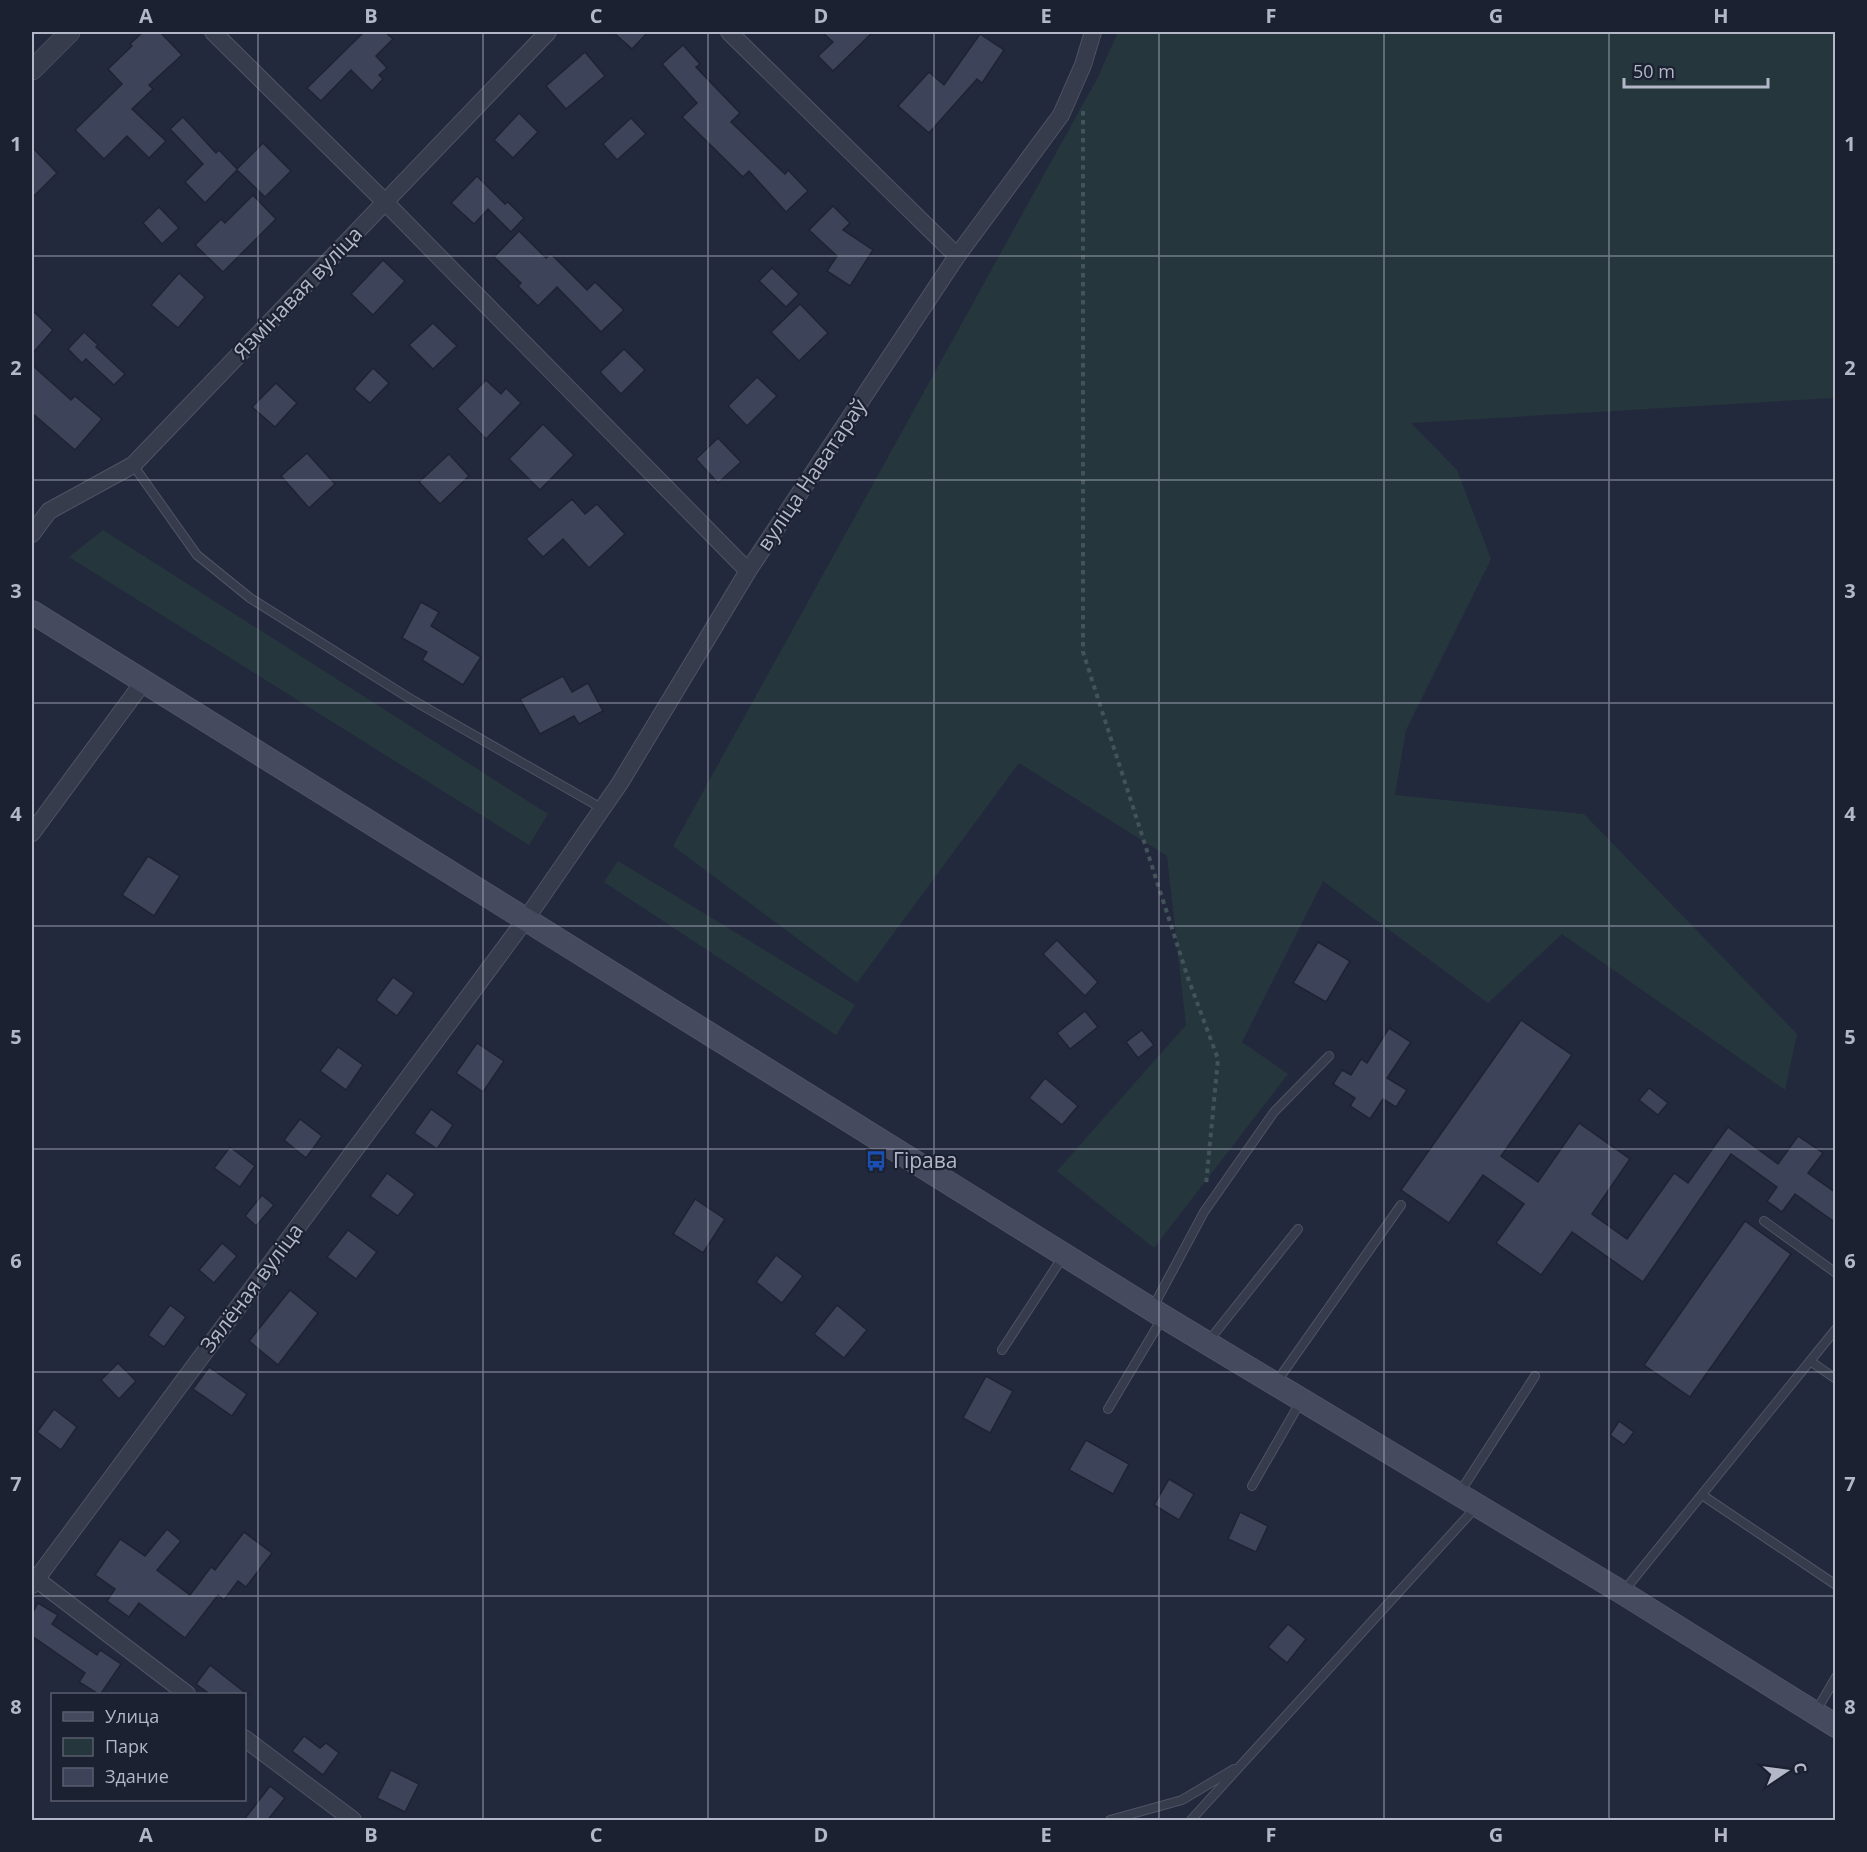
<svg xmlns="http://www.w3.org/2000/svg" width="1867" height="1852" font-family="'Open Sans',sans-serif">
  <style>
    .green { fill: #25363d }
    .building { fill: #3d4459; stroke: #1e2333; stroke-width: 1.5 }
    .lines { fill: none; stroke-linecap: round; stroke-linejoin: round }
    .service-casing { stroke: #4f5464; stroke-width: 10 }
    .minor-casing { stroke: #4f5464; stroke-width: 18 }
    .tertiary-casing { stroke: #4f5464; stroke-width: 21 }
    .secondary-casing { stroke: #4f5464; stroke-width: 24 }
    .path { stroke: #43535a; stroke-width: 4; stroke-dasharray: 4.5 4.5; stroke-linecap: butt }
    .service { stroke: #373c4c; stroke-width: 8 }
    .minor { stroke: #373c4c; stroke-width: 16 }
    .tertiary { stroke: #373c4c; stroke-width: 20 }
    .secondary { stroke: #454a5f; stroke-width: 22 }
    .grid { fill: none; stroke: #b3b7c8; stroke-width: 1.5; stroke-opacity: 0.55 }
    .labels { text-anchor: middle; stroke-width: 4.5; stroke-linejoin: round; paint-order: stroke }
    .street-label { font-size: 21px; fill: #b3b7c8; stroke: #1c2131 }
    .poi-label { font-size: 21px; fill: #b3b7c8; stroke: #1c2131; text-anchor: start }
    .neatline { fill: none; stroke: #b3b7c8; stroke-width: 2 }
    .grid-label { font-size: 20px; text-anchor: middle; font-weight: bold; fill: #b3b7c8 }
  </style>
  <rect width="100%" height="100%" fill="#23293c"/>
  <g class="green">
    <path d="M 1118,32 L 1835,32 L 1835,398 L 1411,423 L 1457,470 L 1491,559 L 1406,730 L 1395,795 L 1584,814 L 1797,1034 L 1785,1090 L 1562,934 L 1488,1003 L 1323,881 L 1242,1042 L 1288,1074 L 1154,1248 L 1057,1171 L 1186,1025 L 1167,856 L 1019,763 L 857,983 L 673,846 L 1098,77 Z"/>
    <path d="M 103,530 L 548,814 L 529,845 L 69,557 Z"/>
    <path d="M 618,861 L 855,1005 L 836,1035 L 604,882 Z"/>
  </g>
  <g class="building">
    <path d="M 143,32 L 160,32 L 182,55 L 149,85 L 153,89 L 132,109 L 166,141 L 149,158 L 127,136 L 104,159 L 75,130 L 122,84 L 108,69 L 132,46 L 130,44 Z"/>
    <path d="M 364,32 L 385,32 L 393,39 L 376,56 L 387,68 L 379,75 L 383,79 L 372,91 L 351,70 L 321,101 L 307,88 Z"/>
    <path d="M 613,32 L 648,32 L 632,49 Z"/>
    <path d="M 822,32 L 873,32 L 833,71 L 818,56 L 833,42 Z"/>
    <path d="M 980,34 L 1004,50 L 982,83 L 977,79 L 929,133 L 898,106 L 929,72 L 944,85 Z"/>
    <path d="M 683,45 L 700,64 L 696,67 L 740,113 L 731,122 L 785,174 L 788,170 L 808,191 L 786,212 L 749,171 L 743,177 L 682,117 L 697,103 L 662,64 Z"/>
    <path d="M 585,52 L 605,76 L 566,109 L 546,86 Z"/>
    <path d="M 519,113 L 538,132 L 513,158 L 494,140 Z"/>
    <path d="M 183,117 L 216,153 L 219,150 L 237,169 L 263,143 L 291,171 L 265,197 L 237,170 L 205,203 L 185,182 L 203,164 L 170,129 Z"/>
    <path d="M 631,118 L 646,134 L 617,160 L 603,144 Z"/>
    <path d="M 32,147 L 57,173 L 32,198 Z"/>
    <path d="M 477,176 L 505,204 L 508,202 L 524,218 L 511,232 L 488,209 L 474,224 L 451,203 Z"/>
    <path d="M 253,195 L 276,219 L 223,272 L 195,245 L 221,219 L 225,223 Z"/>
    <path d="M 833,206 L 850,223 L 843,230 L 873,250 L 850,286 L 827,271 L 837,256 L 809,230 Z"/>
    <path d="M 159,207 L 179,228 L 162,244 L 143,223 Z"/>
    <path d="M 519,231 L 546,258 L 551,254 L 587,290 L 595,282 L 624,310 L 601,332 L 557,287 L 538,306 L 518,286 L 521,283 L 494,257 Z"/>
    <path d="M 383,260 L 405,281 L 373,315 L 351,294 Z"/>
    <path d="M 772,268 L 799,294 L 786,307 L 759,281 Z"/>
    <path d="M 179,273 L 205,297 L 178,328 L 151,305 Z"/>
    <path d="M 800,304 L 828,333 L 799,361 L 771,332 Z"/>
    <path d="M 32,310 L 53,330 L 32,354 Z"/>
    <path d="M 433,323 L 457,346 L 433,369 L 409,345 Z"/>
    <path d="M 84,332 L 98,345 L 96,347 L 125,374 L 114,385 L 86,359 L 82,363 L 68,349 Z"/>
    <path d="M 624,349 L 645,370 L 621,394 L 600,372 Z"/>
    <path d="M 32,365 L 71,400 L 75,396 L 102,419 L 75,450 L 32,413 Z"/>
    <path d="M 373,368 L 389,383 L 370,403 L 354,389 Z"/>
    <path d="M 757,377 L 777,396 L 747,426 L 728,406 Z"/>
    <path d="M 486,380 L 501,394 L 506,388 L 521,403 L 486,439 L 457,409 Z"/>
    <path d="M 276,383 L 297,403 L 275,427 L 252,407 Z"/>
    <path d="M 543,424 L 574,455 L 540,490 L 509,459 Z"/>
    <path d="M 718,438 L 741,462 L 718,483 L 696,459 Z"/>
    <path d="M 307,453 L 335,484 L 309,508 L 281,476 Z"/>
    <path d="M 449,454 L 469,476 L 440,504 L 419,482 Z"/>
    <path d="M 572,499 L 585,514 L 597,504 L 625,534 L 589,568 L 563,539 L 543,557 L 526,539 Z"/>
    <path d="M 421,602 L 439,612 L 431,626 L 481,657 L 463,685 L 422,660 L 427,652 L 402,638 Z"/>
    <path d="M 563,676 L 572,692 L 588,683 L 603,711 L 579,724 L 574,716 L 540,734 L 520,699 Z"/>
    <path d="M 148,856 L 180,876 L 154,916 L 122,895 Z"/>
    <path d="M 1057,940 L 1098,982 L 1085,996 L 1043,954 Z"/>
    <path d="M 1318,942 L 1350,961 L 1326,1002 L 1293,983 Z"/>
    <path d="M 393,977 L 414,993 L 397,1016 L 376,1000 Z"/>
    <path d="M 1085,1011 L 1098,1027 L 1070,1049 L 1057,1033 Z"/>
    <path d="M 1521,1020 L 1572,1055 L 1501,1156 L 1538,1182 L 1579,1123 L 1630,1159 L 1592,1214 L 1627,1239 L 1674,1173 L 1688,1183 L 1728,1127 L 1778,1164 L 1798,1136 L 1823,1153 L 1808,1173 L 1836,1193 L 1836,1223 L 1795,1194 L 1782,1212 L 1767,1201 L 1777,1187 L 1731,1154 L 1643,1282 L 1572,1232 L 1541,1275 L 1496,1243 L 1524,1204 L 1483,1175 L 1449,1223 L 1401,1190 Z"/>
    <path d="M 1389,1028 L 1411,1042 L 1387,1078 L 1407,1090 L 1396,1107 L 1383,1099 L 1370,1119 L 1350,1106 L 1355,1098 L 1333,1084 L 1342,1070 L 1351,1075 L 1361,1059 L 1367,1063 Z"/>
    <path d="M 1142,1030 L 1154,1045 L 1138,1058 L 1126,1042 Z"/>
    <path d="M 477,1043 L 504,1061 L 483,1092 L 456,1073 Z"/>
    <path d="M 338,1047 L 363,1065 L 346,1090 L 320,1071 Z"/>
    <path d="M 1045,1078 L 1078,1106 L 1062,1125 L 1029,1098 Z"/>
    <path d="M 1649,1088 L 1668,1103 L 1658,1115 L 1639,1100 Z"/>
    <path d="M 431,1109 L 453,1125 L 437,1149 L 414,1133 Z"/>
    <path d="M 300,1119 L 322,1136 L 306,1158 L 284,1140 Z"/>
    <path d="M 230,1147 L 255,1166 L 240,1187 L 214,1168 Z"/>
    <path d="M 387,1173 L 415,1194 L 398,1216 L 370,1196 Z"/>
    <path d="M 262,1195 L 274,1205 L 256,1226 L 245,1216 Z"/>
    <path d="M 695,1199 L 725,1219 L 703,1253 L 673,1234 Z"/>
    <path d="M 1745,1221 L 1791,1254 L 1690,1397 L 1644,1365 Z"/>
    <path d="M 348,1230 L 377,1252 L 356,1279 L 327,1257 Z"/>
    <path d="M 222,1243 L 237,1256 L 214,1283 L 199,1270 Z"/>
    <path d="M 776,1255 L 803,1276 L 782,1303 L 756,1282 Z"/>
    <path d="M 290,1290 L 318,1313 L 278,1365 L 249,1341 Z"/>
    <path d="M 170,1305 L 186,1317 L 164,1347 L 148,1335 Z"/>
    <path d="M 837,1305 L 867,1330 L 844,1358 L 814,1334 Z"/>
    <path d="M 118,1363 L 136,1381 L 119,1399 L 101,1380 Z"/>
    <path d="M 209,1367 L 247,1394 L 232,1416 L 193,1389 Z"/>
    <path d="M 986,1376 L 1013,1391 L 990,1433 L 963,1418 Z"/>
    <path d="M 54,1409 L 77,1427 L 61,1450 L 37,1432 Z"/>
    <path d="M 1619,1421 L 1634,1432 L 1624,1445 L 1610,1435 Z"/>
    <path d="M 1086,1440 L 1129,1464 L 1113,1494 L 1069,1470 Z"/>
    <path d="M 1169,1479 L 1194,1494 L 1179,1520 L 1154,1505 Z"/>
    <path d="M 1240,1512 L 1268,1526 L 1256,1552 L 1228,1539 Z"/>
    <path d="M 167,1529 L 181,1541 L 157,1570 L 190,1595 L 211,1567 L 215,1570 L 244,1532 L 272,1553 L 246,1587 L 238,1581 L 224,1600 L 218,1595 L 185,1638 L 139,1603 L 129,1617 L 107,1601 L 115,1589 L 95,1575 L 120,1539 L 145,1556 Z"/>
    <path d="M 38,1603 L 58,1615 L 52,1624 L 97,1655 L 100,1650 L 121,1664 L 100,1695 L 79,1682 L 85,1673 L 32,1636 L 32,1614 Z"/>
    <path d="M 1288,1624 L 1306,1639 L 1287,1663 L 1268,1647 Z"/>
    <path d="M 210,1665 L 248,1695 L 211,1695 L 196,1684 Z"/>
    <path d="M 304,1736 L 320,1748 L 326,1743 L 339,1753 L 323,1775 L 292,1751 Z"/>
    <path d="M 391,1770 L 419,1784 L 405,1812 L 377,1798 Z"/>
    <path d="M 270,1786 L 285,1798 L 267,1821 L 243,1821 Z"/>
  </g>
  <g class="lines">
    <g class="service-casing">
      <g id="service">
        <path d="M 133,465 L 197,555 L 250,598 L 409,698 L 603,809"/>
        <path d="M 1764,1221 L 1836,1273"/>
        <path d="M 1152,1309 L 1204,1212 L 1274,1112 L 1329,1056"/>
        <path d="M 1207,1343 L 1298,1229"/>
        <path d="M 1002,1350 L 1064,1255"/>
        <path d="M 1810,1361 L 1836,1379"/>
        <path d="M 1275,1384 L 1401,1205"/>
        <path d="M 1108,1409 L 1163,1317"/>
        <path d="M 1252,1486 L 1301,1401"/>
        <path d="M 1460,1492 L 1535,1376"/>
        <path d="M 1702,1495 L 1836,1585"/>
        <path d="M 1623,1592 L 1836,1329"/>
        <path d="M 1815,1713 L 1836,1677"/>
        <path d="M 1110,1820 L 1182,1800 L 1234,1769"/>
        <path d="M 1191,1820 L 1477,1506"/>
      </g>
    </g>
    <g class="minor-casing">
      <g id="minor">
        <path d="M 213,32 L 385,202 L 748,571"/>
        <path d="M 729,32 L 957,256"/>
        <path d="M 32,534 L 49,511 L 133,465 L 548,32"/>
        <path d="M 32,833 L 144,681"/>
        <path d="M 36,1579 L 187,1694"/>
        <path d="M 32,1585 L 526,919 L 620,783 L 748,571 L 957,256 L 1061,115 L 1083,65 L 1093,32"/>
        <path d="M 244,1738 L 353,1820"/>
      </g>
    </g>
    <g class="tertiary-casing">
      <path id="tertiary" d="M 32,70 L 70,32"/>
    </g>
    <g class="secondary-casing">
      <path id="secondary" d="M 32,612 L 1164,1317 L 1623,1593 L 1836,1726"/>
    </g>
    <path class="path" d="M 1083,111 L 1083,652 L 1188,978 L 1218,1059 L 1206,1185"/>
    <use href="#service" class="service"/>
    <use href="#minor" class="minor"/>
    <use href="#tertiary" class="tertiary"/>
    <use href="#secondary" class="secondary"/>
  </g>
  <path class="grid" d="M 258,32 L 258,1820M 483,32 L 483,1820M 708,32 L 708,1820M 934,32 L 934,1820M 1159,32 L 1159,1820M 1384,32 L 1384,1820M 1609,32 L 1609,1820M 32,256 L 1836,256M 32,480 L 1836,480M 32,703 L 1836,703M 32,926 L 1836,926M 32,1149 L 1836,1149M 32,1372 L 1836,1372M 32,1596 L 1836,1596"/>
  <defs>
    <g id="bus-bare" transform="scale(1.62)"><path d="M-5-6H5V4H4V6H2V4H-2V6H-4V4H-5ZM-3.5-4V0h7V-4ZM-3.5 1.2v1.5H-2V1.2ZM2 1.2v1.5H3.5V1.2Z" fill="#1a4fb4" stroke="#1c2131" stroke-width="2.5" paint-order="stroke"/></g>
  </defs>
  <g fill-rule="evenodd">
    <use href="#bus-bare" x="876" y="1161"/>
  </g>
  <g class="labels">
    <g class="street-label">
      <text transform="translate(298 293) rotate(-46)" y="7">Язмінавая вуліца</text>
      <text transform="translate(812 475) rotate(-56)" y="7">вуліца Наватараў</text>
      <text transform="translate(252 1288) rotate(-53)" y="7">Зялёная вуліца</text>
    </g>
    <g class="poi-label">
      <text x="893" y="1168">Гірава</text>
    </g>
  </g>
  <rect width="1867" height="1852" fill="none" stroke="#1c2131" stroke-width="66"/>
  <rect x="51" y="1693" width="195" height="108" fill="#1c2131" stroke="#585d6d" stroke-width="1.5"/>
  <rect x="63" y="1712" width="30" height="9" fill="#454a5f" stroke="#585d6d" stroke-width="1.5"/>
  <text x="105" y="1723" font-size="18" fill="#b3b7c8">Улица</text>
  <rect x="63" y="1738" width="30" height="18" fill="#25363d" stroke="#585d6d" stroke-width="1.5"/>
  <text x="105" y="1753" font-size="18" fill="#b3b7c8">Парк</text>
  <rect x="63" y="1768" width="30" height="18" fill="#3d4459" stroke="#585d6d" stroke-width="1.5"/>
  <text x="105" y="1783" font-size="18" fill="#b3b7c8">Здание</text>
  <g transform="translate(1786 1771) rotate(77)" stroke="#1c2131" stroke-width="4.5" paint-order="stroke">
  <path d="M0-4.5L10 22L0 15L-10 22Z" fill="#b3b7c8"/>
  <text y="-9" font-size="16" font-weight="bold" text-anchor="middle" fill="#b3b7c8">С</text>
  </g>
  <path d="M1624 78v9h144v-9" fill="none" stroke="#b3b7c8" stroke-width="3"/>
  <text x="1633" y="78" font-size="18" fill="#b3b7c8" stroke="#1c2131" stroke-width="4.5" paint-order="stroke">50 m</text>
  <rect x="33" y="33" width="1801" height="1786" class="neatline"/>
  <g class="grid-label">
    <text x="146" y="23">A</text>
    <text x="371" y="23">B</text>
    <text x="596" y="23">C</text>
    <text x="821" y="23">D</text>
    <text x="1046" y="23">E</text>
    <text x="1271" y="23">F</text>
    <text x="1496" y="23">G</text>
    <text x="1721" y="23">H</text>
    <text x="16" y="151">1</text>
    <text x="1850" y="151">1</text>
    <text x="16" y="375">2</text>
    <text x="1850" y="375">2</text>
    <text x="16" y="598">3</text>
    <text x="1850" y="598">3</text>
    <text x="16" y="821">4</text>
    <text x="1850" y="821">4</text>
    <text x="16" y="1044">5</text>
    <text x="1850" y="1044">5</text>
    <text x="16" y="1268">6</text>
    <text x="1850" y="1268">6</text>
    <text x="16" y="1491">7</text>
    <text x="1850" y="1491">7</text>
    <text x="16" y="1714">8</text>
    <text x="1850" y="1714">8</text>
    <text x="146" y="1842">A</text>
    <text x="371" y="1842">B</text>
    <text x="596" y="1842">C</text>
    <text x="821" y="1842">D</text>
    <text x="1046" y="1842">E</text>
    <text x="1271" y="1842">F</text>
    <text x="1496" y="1842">G</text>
    <text x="1721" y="1842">H</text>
  </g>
</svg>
